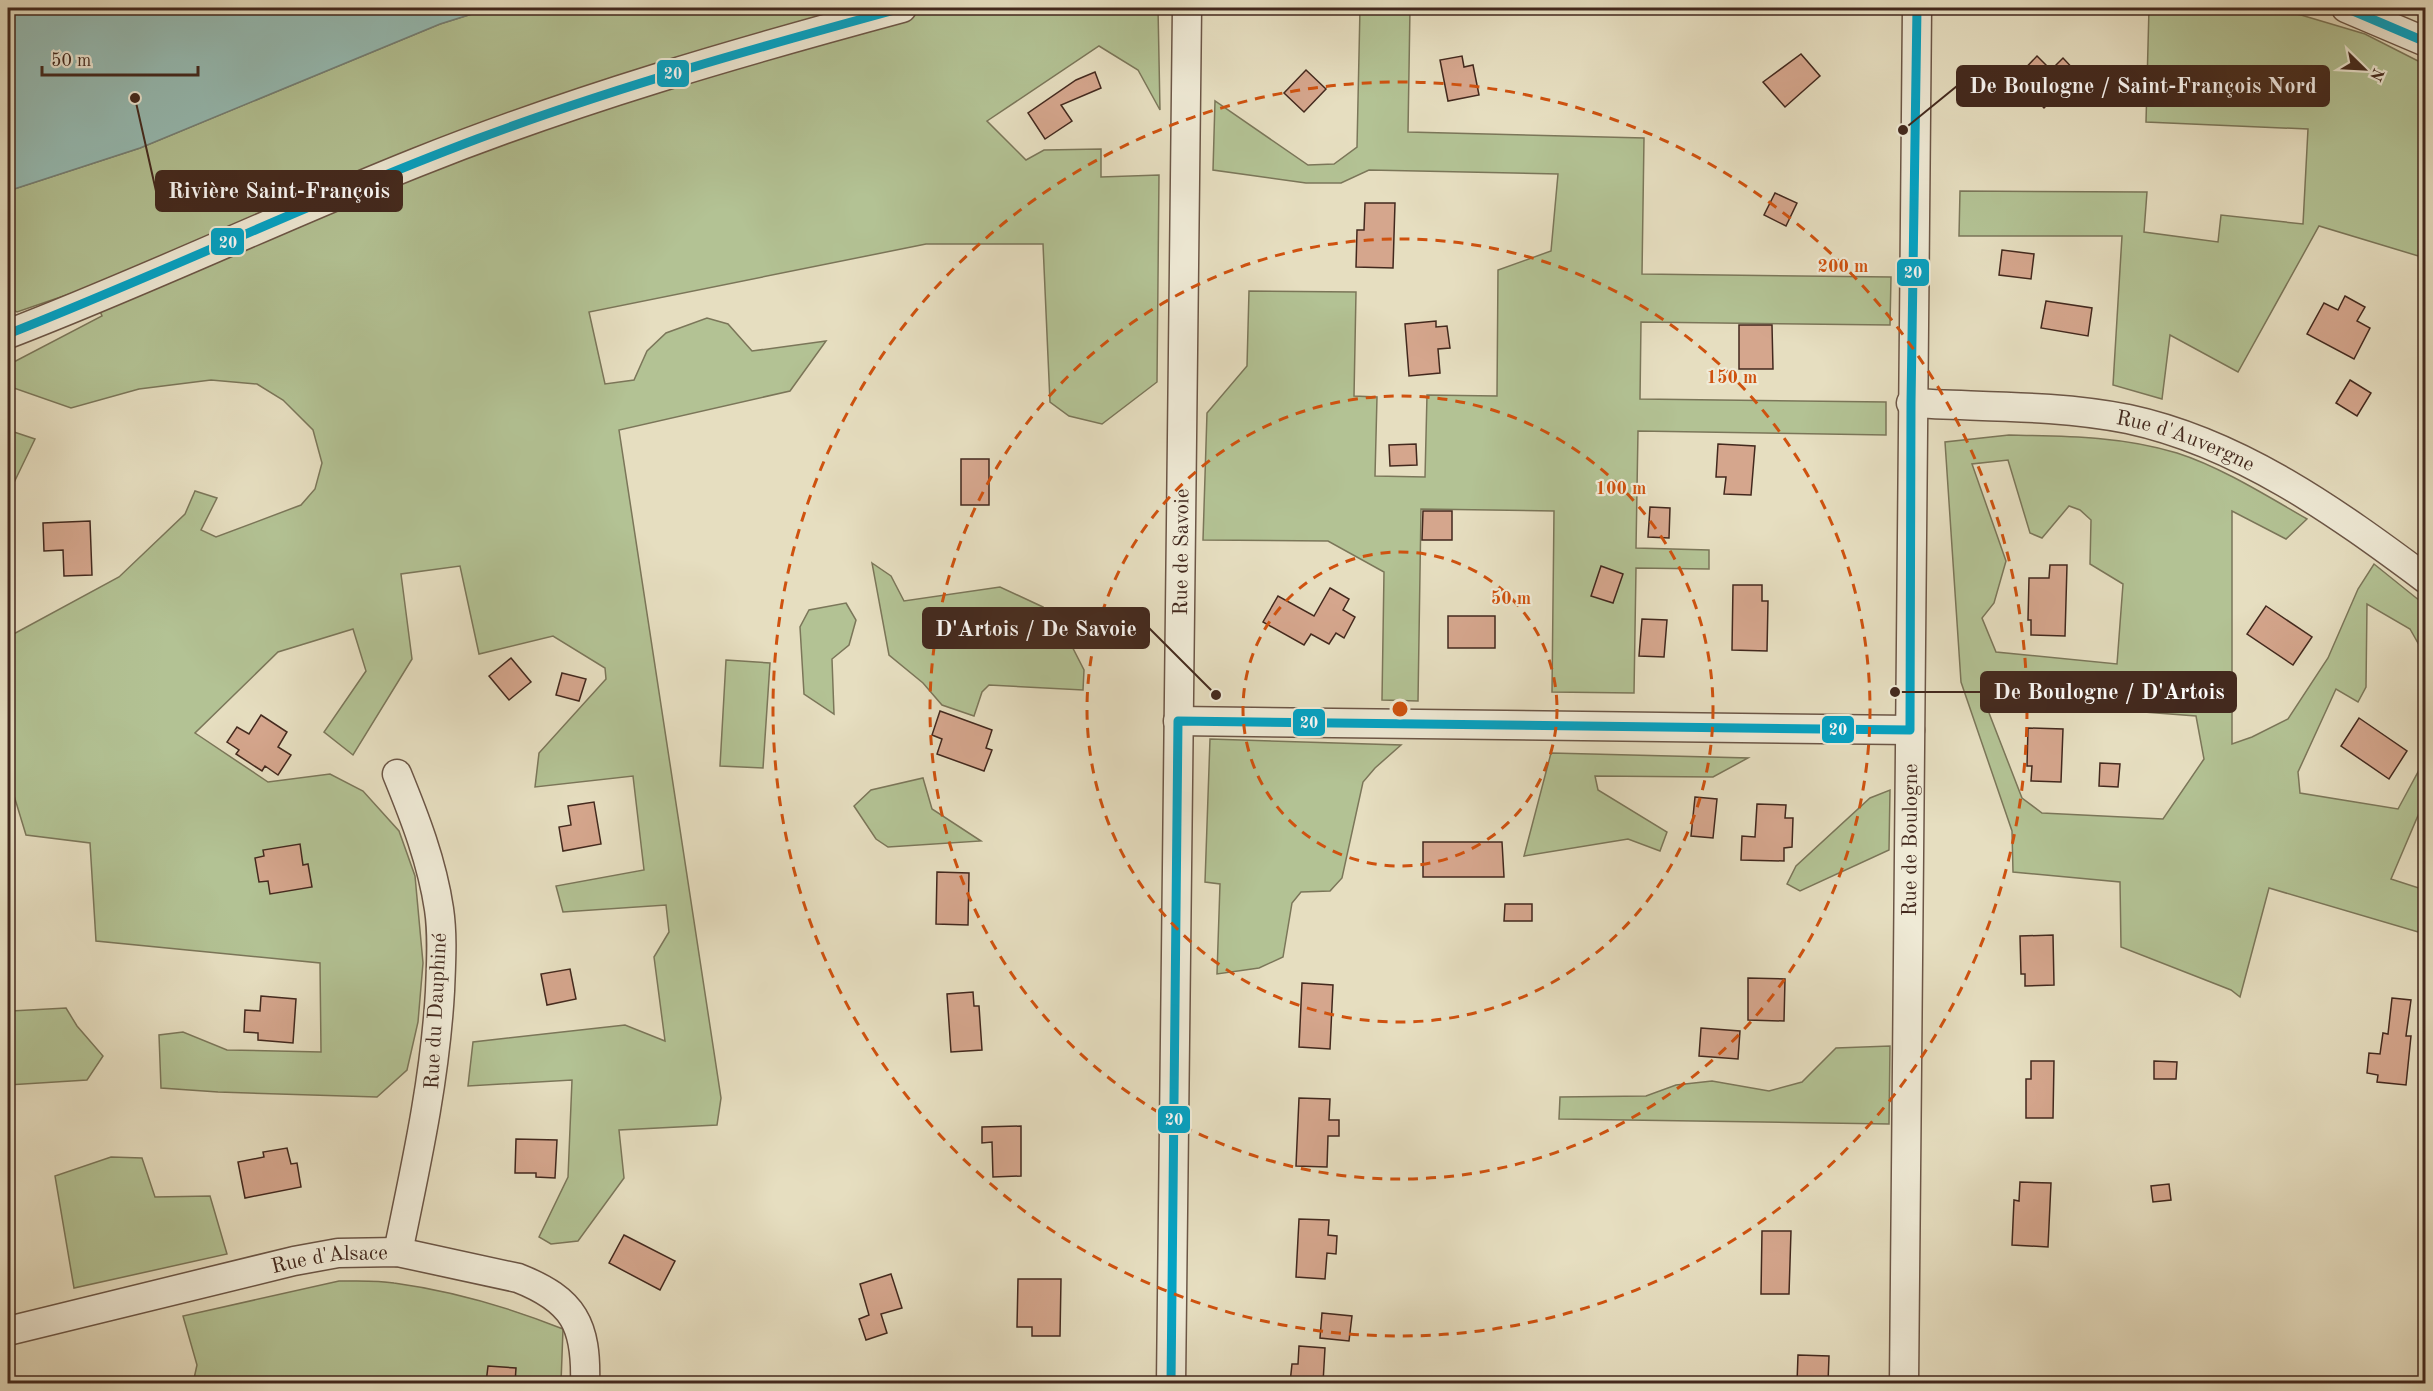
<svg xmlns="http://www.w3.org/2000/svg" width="2433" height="1391" font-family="'Old Standard TT',serif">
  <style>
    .green { fill: #b3c294; stroke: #7b7659; stroke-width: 1.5; fill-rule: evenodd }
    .water { fill: #96bcb4; stroke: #758178; stroke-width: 1.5 }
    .building { fill: #d5a68d; stroke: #43291e; stroke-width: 1.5 }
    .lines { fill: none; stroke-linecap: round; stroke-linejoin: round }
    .minor-casing { stroke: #6c5646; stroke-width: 31 }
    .minor { stroke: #efead6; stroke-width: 28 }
    .bus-1-casing { stroke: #efead6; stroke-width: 14 }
    .bus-1 { stroke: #03a3c5; stroke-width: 9 }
    .ring { fill: none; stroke: #cf520f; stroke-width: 3; stroke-dasharray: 10 8 }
    .labels { text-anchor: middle; stroke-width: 4.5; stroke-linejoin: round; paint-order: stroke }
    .street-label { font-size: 21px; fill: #43291e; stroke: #efead6 }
    .centre { fill: #cf520f; stroke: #efead6; stroke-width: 3 }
    .ring-label { font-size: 18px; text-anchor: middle; font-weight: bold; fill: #cf520f; stroke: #efead6; stroke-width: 4.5; stroke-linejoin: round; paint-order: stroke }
    .leader { fill: none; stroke: #43291e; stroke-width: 2 }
    .callout-dot { fill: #43291e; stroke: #efead6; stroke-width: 2 }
    .callout { fill: #43291e; stroke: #43291e; stroke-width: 2 }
    .callout-label { font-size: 22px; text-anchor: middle; font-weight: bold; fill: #fff }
    .line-badge { stroke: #efead6; stroke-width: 2 }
    .badge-label { font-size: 16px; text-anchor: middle; font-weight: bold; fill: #fff }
  </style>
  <rect width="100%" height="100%" fill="#e6dec0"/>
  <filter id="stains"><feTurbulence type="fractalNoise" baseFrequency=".00333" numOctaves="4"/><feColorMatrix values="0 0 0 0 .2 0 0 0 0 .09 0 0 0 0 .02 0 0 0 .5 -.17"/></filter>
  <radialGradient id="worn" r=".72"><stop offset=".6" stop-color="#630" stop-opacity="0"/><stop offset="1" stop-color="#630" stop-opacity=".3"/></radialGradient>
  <g class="green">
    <path d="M 491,8 L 1158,8 L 1160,110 L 1138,70 L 1099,46 L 987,121 L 1026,160 L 1044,150 L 1101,149 L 1101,177 L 1159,175 L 1157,382 L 1102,424 L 1069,416 L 1050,402 L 1043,244 L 926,244 L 589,312 L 605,384 L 634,380 L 647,351 L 666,333 L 707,318 L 728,324 L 752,351 L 826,341 L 790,391 L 619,430 L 721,1098 L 717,1125 L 619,1130 L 624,1178 L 578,1241 L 551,1244 L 539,1237 L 568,1177 L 572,1080 L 468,1086 L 473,1042 L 625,1025 L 665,1041 L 654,957 L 669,932 L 666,905 L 563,912 L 556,886 L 644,870 L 633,776 L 535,787 L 539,753 L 606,679 L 605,668 L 553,636 L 479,654 L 460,566 L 401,574 L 412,659 L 353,755 L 324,732 L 366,671 L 353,629 L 278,652 L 195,733 L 268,782 L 330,774 L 363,791 L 399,831 L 415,876 L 423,963 L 418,1022 L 407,1070 L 377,1097 L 218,1092 L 161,1088 L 159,1035 L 183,1032 L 227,1050 L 321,1052 L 320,963 L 96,941 L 90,843 L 26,835 L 8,776 L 8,637 L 119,577 L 185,514 L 195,491 L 217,498 L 201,530 L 216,537 L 301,505 L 315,489 L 322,463 L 313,430 L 283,400 L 257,384 L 211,380 L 139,389 L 71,408 L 8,386 L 8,365 L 102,316 L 90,287 L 17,312 L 8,306 L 8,191 L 140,148 L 440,24 Z"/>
    <path d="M 1360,8 L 1410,8 L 1408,132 L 1644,138 L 1642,274 L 1891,277 L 1890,325 L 1641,322 L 1640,399 L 1886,402 L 1886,435 L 1638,431 L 1636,548 L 1709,550 L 1709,569 L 1636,568 L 1634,693 L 1552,692 L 1554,511 L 1421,509 L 1418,701 L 1382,700 L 1384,572 L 1328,541 L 1203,540 L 1207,413 L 1247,366 L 1249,291 L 1356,292 L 1354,396 L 1377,397 L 1375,476 L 1425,477 L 1427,395 L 1497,396 L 1498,270 L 1551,251 L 1558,174 L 1369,170 L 1341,183 L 1306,183 L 1213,170 L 1215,101 L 1308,165 L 1334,164 L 1357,147 Z"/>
    <path d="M 2149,8 L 2267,8 L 2301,15 L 2365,34 L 2426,65 L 2425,258 L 2319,226 L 2238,372 L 2170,335 L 2162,399 L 2113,385 L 2122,236 L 1959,236 L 1960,191 L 2147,192 L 2144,232 L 2218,242 L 2221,215 L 2303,224 L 2308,129 L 2146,122 Z"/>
    <path d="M 8,430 L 35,439 L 8,495 Z"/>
    <path d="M 2009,435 C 2065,436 2122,436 2177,453 C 2221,467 2267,496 2307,519 L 2286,539 L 2232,511 L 2232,744 L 2252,737 L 2288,719 L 2328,658 L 2358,589 L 2374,564 L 2425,605 L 2425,687 L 2423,652 L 2410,629 L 2367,604 L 2366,687 L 2358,702 L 2336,689 L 2298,772 L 2300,793 L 2398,809 L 2425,759 L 2425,799 L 2391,879 L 2425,890 L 2425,934 L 2269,888 L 2240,997 L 2231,990 L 2121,947 L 2120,882 L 2013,872 L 2012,831 L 1961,682 L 1945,442 ZM 2008,460 L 2030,533 L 2042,538 L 2069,506 L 2080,510 L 2091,520 L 2090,564 L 2123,584 L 2117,664 L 1996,652 L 1982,618 L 1994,603 L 2006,561 L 1972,464 ZM 1984,700 L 2196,716 L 2204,759 L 2163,819 L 2042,813 L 2022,798 Z"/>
    <path d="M 872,563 L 891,576 L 904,601 L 1000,587 L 1043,607 L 1060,623 L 1084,670 L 1083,690 L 989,685 L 982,692 L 974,716 L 942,705 L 923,683 L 889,655 Z"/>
    <path d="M 846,603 L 856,620 L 849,645 L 832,659 L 834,714 L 804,694 L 800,627 L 809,610 Z"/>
    <path d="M 726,660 L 770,663 L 763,768 L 720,766 Z"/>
    <path d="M 1210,739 L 1401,745 L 1375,768 L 1363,782 L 1342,878 L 1330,891 L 1301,892 L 1292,903 L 1283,957 L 1259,968 L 1217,974 L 1220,884 L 1205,882 Z"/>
    <path d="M 1551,753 L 1748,758 L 1713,777 L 1595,776 L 1598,790 L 1667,832 L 1660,851 L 1628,839 L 1524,856 Z"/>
    <path d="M 923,778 L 932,809 L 981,841 L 888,847 L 876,839 L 854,806 L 871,790 Z"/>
    <path d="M 1890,790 L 1889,850 L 1800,891 L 1787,884 L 1796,866 L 1870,798 Z"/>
    <path d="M 66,1008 L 77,1026 L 103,1056 L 87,1080 L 8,1085 L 8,1009 L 11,1011 Z"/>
    <path d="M 1890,1046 L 1889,1124 L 1559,1119 L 1560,1097 L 1646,1096 L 1676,1085 L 1712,1081 L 1769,1091 L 1802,1082 L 1836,1048 Z"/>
    <path d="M 111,1157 L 142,1158 L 155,1197 L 210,1196 L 227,1254 L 74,1288 L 55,1176 Z"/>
    <path d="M 339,1281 C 357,1281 376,1280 394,1283 C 453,1291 508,1307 563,1329 L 561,1383 L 193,1383 L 197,1365 L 183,1316 Z"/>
  </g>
  <path class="water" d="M 8,8 L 491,8 L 440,24 L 140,148 L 8,191 Z"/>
  <g class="building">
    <path d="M 1801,54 L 1820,76 L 1785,107 L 1763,82 Z"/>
    <path d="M 1462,56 L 1464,67 L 1473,65 L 1479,95 L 1448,101 L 1440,60 Z"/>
    <path d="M 2037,56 L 2051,70 L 2063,58 L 2078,74 L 2044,108 L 2016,78 Z"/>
    <path d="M 1306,70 L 1326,89 L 1304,112 L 1284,93 Z"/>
    <path d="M 1095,72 L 1101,88 L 1061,105 L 1072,121 L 1045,139 L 1028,113 L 1076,80 Z"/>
    <path d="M 1775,193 L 1797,203 L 1786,226 L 1764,215 Z"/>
    <path d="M 1365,203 L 1395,203 L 1393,268 L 1356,267 L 1357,230 L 1364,230 Z"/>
    <path d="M 2002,250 L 2034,254 L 2031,279 L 1999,275 Z"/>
    <path d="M 2345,296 L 2365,307 L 2357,321 L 2370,328 L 2354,359 L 2307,334 L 2324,303 L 2338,310 Z"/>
    <path d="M 2046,301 L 2092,308 L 2088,336 L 2041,328 Z"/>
    <path d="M 1436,321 L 1436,327 L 1447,326 L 1450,348 L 1438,349 L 1440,373 L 1409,376 L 1405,324 Z"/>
    <path d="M 1739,325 L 1772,325 L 1773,369 L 1739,369 Z"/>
    <path d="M 2350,380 L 2371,393 L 2357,416 L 2336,403 Z"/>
    <path d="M 1416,444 L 1417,465 L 1390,466 L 1389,445 Z"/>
    <path d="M 1718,444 L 1755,446 L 1751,495 L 1724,494 L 1726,477 L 1716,477 Z"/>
    <rect x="961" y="459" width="28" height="46"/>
    <path d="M 1650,507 L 1670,508 L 1669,538 L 1648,537 Z"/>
    <path d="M 1423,511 L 1452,511 L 1452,540 L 1422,540 Z"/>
    <path d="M 90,521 L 92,575 L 64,576 L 63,550 L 44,551 L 43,523 Z"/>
    <path d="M 2050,565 L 2067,565 L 2065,636 L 2031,635 L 2031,620 L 2028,620 L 2029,578 L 2049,578 Z"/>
    <path d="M 1601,566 L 1623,574 L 1613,603 L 1591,596 Z"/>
    <path d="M 1733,585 L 1762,585 L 1762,601 L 1768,601 L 1767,651 L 1732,650 Z"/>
    <path d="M 1330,588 L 1349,599 L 1343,610 L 1355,617 L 1344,638 L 1336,633 L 1329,644 L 1311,634 L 1304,645 L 1263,622 L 1278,596 L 1314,616 Z"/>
    <path d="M 2266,606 L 2312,637 L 2293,665 L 2247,634 Z"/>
    <rect x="1448" y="616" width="47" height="32"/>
    <path d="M 1642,619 L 1667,620 L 1664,657 L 1639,656 Z"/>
    <path d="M 511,658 L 531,682 L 509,700 L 489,676 Z"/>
    <path d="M 562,673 L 586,679 L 579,701 L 556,695 Z"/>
    <path d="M 940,711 L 992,730 L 986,748 L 992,750 L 984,771 L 937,754 L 942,739 L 932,735 Z"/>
    <path d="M 261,715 L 287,732 L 278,747 L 291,755 L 278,775 L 265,766 L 262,771 L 236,754 L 239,750 L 227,742 L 237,727 L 249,734 Z"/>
    <path d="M 2359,718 L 2407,751 L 2389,779 L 2341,746 Z"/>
    <path d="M 2028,728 L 2063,729 L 2061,782 L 2031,781 L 2032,766 L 2027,766 Z"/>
    <path d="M 2100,763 L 2120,764 L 2118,787 L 2099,786 Z"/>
    <path d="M 1695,797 L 1717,799 L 1713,838 L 1691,836 Z"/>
    <path d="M 594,802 L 601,844 L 563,851 L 559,827 L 571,825 L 568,806 Z"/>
    <path d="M 1757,804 L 1786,805 L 1785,818 L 1793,818 L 1792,847 L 1784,848 L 1784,861 L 1741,860 L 1742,836 L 1755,837 Z"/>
    <path d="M 1423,842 L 1502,842 L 1504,877 L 1423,877 Z"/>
    <path d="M 300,844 L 303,865 L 308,864 L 312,887 L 270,894 L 268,881 L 259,882 L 255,858 L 264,856 L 263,850 Z"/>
    <path d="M 937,872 L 969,873 L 968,925 L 936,924 Z"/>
    <path d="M 1505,904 L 1532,904 L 1532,921 L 1504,921 Z"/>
    <path d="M 2053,935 L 2054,985 L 2025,986 L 2025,974 L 2021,974 L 2020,936 Z"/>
    <path d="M 570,969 L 576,999 L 547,1005 L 541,974 Z"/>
    <path d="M 1748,978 L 1785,979 L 1784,1021 L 1748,1020 Z"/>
    <path d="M 1302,983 L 1333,985 L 1330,1049 L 1299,1047 Z"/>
    <path d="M 973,992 L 974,1006 L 979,1006 L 982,1050 L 951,1052 L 947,994 Z"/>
    <path d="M 261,996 L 296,999 L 293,1043 L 258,1040 L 258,1033 L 244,1032 L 245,1010 L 260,1011 Z"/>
    <path d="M 2392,998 L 2411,1000 L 2406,1036 L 2411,1036 L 2406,1085 L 2377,1082 L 2378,1075 L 2367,1073 L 2369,1053 L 2380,1054 L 2383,1033 L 2388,1034 Z"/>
    <path d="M 1701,1028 L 1740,1031 L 1738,1059 L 1699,1056 Z"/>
    <path d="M 2031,1061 L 2054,1061 L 2053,1118 L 2026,1118 L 2026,1079 L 2031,1079 Z"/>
    <path d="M 2154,1061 L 2177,1062 L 2176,1079 L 2154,1079 Z"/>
    <path d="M 1299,1098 L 1330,1099 L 1329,1120 L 1339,1120 L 1339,1136 L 1328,1136 L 1327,1167 L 1296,1166 Z"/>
    <path d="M 1021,1126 L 1021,1176 L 993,1177 L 992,1142 L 982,1143 L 982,1127 Z"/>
    <path d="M 516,1139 L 557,1140 L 555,1178 L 536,1177 L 536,1173 L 515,1173 Z"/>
    <path d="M 287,1148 L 291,1164 L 297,1163 L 301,1187 L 245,1198 L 238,1162 L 264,1157 L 263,1152 Z"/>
    <path d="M 2020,1182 L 2051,1183 L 2048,1247 L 2012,1245 L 2014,1200 L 2019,1201 Z"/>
    <path d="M 2169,1184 L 2171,1200 L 2153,1202 L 2151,1186 Z"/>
    <path d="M 1299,1219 L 1329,1220 L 1328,1235 L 1337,1236 L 1336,1254 L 1327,1253 L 1325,1279 L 1296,1277 Z"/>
    <path d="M 1762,1231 L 1791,1231 L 1789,1294 L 1761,1294 Z"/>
    <path d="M 624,1235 L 675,1261 L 660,1290 L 609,1263 Z"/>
    <path d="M 891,1274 L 902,1308 L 881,1314 L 887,1333 L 866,1340 L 859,1319 L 869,1315 L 860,1284 Z"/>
    <path d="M 1018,1279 L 1061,1279 L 1060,1336 L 1032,1336 L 1032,1327 L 1017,1327 Z"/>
    <path d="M 1322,1313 L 1352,1316 L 1349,1341 L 1320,1338 Z"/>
    <path d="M 1299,1346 L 1325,1348 L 1323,1383 L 1290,1383 L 1292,1364 L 1298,1364 Z"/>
    <path d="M 1798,1355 L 1829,1356 L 1828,1383 L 1797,1383 Z"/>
    <path d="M 488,1366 L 516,1368 L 515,1383 L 486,1383 Z"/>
  </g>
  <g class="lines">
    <g class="minor-casing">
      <g id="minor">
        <path d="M 2346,8 L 2426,42"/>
        <path d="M 8,334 C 146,281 280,217 418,162 C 576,99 739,52 902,8"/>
        <path id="s1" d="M 1911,403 C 1983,407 2057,405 2128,419 C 2240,443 2336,512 2426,579"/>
        <path d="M 1178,721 L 1910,730"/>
        <path d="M 397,774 C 415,818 432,862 439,909 C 443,936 441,964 440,991 C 435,1080 416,1165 398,1252"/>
        <path id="s2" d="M 8,1331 L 294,1261 L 338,1253 L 398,1252 L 518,1278 C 574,1300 587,1325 585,1384"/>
        <path id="s3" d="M 1171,1384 L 1187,8"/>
        <path id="s4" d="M 1904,1384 C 1911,925 1910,466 1917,8"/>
      </g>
    </g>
    <use href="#minor" class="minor"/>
    <g class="bus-1-casing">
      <g id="bus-1">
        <path d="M 2346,8 L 2426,42"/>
        <path d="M 8,334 C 165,272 318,199 477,139 C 616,87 759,47 902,8"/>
        <path d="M 1171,1384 L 1178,721 L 1910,730 L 1911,403 L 1917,8"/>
      </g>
    </g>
    <use href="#bus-1" class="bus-1"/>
  </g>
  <g class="ring">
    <circle cx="1400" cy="709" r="157"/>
    <circle cx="1400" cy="709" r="313"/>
    <circle cx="1400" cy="709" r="470"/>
    <circle cx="1400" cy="709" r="627"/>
  </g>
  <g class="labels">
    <g class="street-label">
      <text dy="7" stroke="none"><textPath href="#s1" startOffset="279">Rue d'Auvergne</textPath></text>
      <text dy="7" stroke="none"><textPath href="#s3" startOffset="832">Rue de Savoie</textPath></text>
      <text dy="7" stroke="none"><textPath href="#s4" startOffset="544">Rue de Boulogne</textPath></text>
      <text transform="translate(435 1011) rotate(-87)" y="7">Rue du Dauphiné</text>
      <text dy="7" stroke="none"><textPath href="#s2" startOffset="330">Rue d'Alsace</textPath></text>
    </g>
  </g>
  <circle cx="1400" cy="709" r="9" class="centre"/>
  <g class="ring-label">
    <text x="1843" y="272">200 m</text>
    <text x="1732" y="383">150 m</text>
    <text x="1621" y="494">100 m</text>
    <text x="1511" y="604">50 m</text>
  </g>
  <path class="leader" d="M1903 130L1957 86M135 98L156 191M1216 695L1149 628M1895 692L1981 692"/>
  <g class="callout-dot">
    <circle cx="1903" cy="130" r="6"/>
    <circle cx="135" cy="98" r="6"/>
    <circle cx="1216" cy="695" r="6"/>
    <circle cx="1895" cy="692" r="6"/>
  </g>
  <g class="callout">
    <rect x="1957" y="66" width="372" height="40" rx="6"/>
    <rect x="156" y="171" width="246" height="40" rx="6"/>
    <rect x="923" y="608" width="226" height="40" rx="6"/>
    <rect x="1981" y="672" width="255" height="40" rx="6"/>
  </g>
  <g class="callout-label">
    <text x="2143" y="93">De Boulogne / Saint-François Nord</text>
    <text x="279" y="198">Rivière Saint-François</text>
    <text x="1036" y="636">D'Artois / De Savoie</text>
    <text x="2109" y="699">De Boulogne / D'Artois</text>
  </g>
  <g class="line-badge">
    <rect x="656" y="59" width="34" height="29" rx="6" fill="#03a3c5"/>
    <rect x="210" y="227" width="35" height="29" rx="6" fill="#03a3c5"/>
    <rect x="1896" y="258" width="34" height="29" rx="6" fill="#03a3c5"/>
    <rect x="1292" y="708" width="34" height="29" rx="6" fill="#03a3c5"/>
    <rect x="1821" y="715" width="34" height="29" rx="6" fill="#03a3c5"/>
    <rect x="1157" y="1105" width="34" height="29" rx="6" fill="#03a3c5"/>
  </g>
  <g class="badge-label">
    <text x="673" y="79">20</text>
    <text x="228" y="248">20</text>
    <text x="1913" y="278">20</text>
    <text x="1309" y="728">20</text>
    <text x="1838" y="735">20</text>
    <text x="1174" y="1125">20</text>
  </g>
  <rect width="2433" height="1391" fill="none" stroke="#e6dec0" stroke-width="30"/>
  <rect x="9" y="9" width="2415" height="1373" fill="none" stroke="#43291e" stroke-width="3"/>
  <rect x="15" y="15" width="2403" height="1361" fill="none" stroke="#43291e" stroke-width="1.5"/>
  <g transform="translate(2364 69) rotate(114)" stroke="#efead6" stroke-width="4.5" paint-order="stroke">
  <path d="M0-4.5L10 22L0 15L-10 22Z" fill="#43291e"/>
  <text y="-9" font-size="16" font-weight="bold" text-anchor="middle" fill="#43291e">N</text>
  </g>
  <path d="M42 66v9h156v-9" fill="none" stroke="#43291e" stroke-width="3"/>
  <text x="51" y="66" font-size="18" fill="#43291e" stroke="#efead6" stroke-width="4.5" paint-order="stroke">50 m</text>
  <rect width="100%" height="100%" filter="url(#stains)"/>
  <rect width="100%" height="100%" fill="url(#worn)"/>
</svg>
